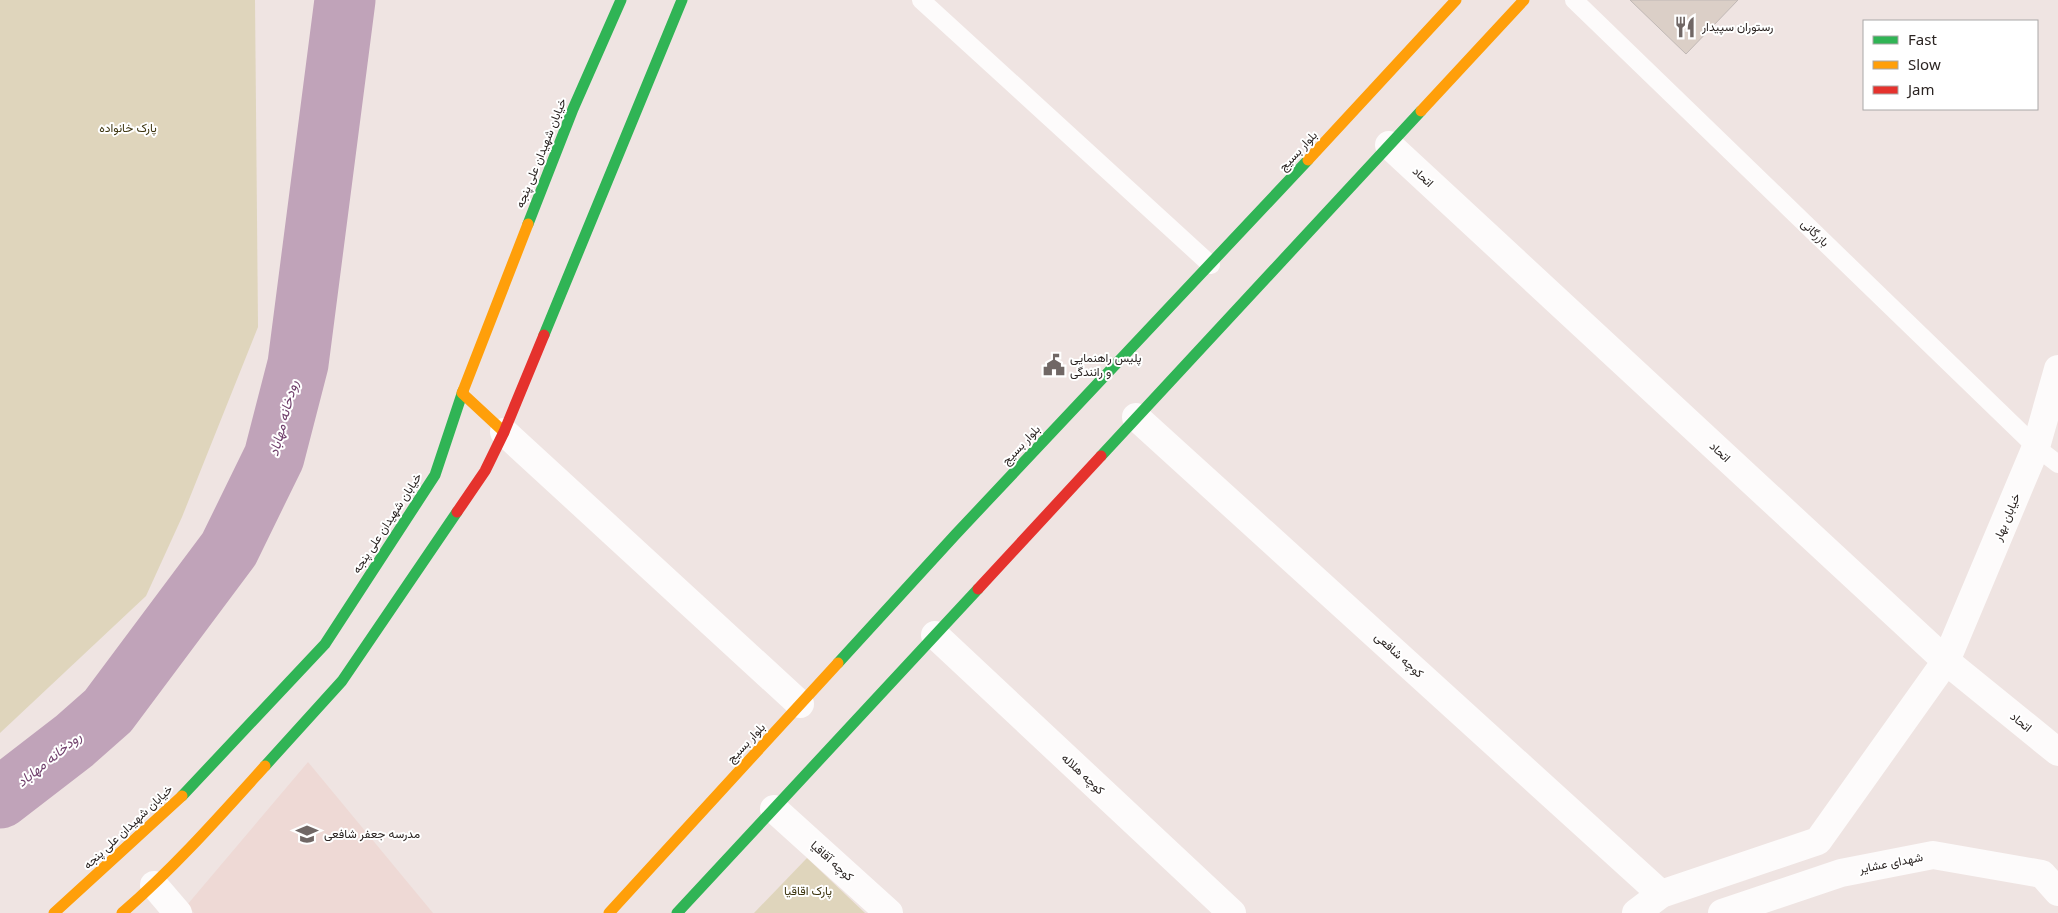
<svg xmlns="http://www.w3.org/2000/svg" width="2058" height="913" font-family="'Noto Sans',Vazirmatn,sans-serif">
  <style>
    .built { fill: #eed9d5 }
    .green { fill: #dfd5bc }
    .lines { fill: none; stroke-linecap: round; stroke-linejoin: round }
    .river { stroke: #c0a3b9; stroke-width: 61 }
    .building { fill: #dbcfc7; stroke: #c0b8b5 }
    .lane { stroke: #fdfbfb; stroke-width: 18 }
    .street { stroke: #fdfbfb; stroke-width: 28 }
    .fast { stroke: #30b455; stroke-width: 11 }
    .slow { stroke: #ff9f0a; stroke-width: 11 }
    .jam { stroke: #e5322d; stroke-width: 11 }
    .labels { text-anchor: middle; stroke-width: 4; stroke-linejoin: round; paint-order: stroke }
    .poi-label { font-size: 12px; fill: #2b2422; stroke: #fff; text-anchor: start }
    .park-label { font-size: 12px; fill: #3c340e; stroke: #fff }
    .street-label { font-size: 12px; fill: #2b2422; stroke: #fff }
    .water-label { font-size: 14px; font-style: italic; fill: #703f6b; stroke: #fff }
  </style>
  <rect width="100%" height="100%" fill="#efe4e2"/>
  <path class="built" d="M 308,762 L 433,913 L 194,913 L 187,905 Z"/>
  <g class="green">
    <path d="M 0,0 L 255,0 L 258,327 L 182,517 L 146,596 L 0,733 Z"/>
    <path d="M 807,858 L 865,913 L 754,913 Z"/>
  </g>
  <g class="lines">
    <path class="river" d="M 0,798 L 74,741 L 108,711 L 229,549 L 274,457 L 298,364 L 345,0"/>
  </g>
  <path class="building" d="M 1630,0 L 1738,0 L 1686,54 Z"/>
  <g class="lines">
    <g class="lane">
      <path d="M 921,0 L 1211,265"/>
      <path d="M 1574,0 L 2036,447 L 2058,464"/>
    </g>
    <g class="street">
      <path d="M 1389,145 L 1946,661 L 2058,752"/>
      <path d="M 1136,417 L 1661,894"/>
      <path d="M 504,432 L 800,704"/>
      <path d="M 935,635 L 1232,913"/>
      <path d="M 774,809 L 889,913"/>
      <path d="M 154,885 L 178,913"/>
      <path d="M 1636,913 L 1661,894 L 1818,841 L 1946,661 L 2036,447 L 2058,369"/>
      <path d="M 1722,913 L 1841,873 L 1933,855 L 2042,874 L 2058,892"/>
    </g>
    <g class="fast">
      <path d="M 528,224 L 573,109 L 621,0"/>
      <path d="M 544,335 L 682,0"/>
      <path d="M 1101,456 L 1421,111"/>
      <path d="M 838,663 L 956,534 L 1308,160"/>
      <path d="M 265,766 L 342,681 L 457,512"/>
      <path d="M 182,796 L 325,644 L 435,475 L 463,391"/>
      <path d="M 677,913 L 978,589"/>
    </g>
    <g class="slow">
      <path d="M 1421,111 L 1524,0"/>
      <path d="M 1308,160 L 1456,0"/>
      <path d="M 463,391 L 528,224"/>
      <path d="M 462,393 L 504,432"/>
      <path d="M 54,913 L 182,796"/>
      <path d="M 122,913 C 174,868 219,817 265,766"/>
      <path d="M 609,913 L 838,663"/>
    </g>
    <g class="jam">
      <path d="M 457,512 L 485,471 L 504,432 L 544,335"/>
      <path d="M 978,589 L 1101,456"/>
    </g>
  </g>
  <defs>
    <g id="restaurant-bare" transform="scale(1.725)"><path d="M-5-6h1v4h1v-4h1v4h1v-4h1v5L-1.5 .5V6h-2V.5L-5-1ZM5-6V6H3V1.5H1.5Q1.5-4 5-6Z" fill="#706765" stroke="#fff" stroke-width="2.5" paint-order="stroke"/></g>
    <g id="civic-bare" transform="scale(1.725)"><path d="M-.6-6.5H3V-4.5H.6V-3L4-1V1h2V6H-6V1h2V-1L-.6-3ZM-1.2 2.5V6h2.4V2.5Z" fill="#706765" stroke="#fff" stroke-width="2.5" paint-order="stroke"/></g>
    <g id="school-bare" transform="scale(1.725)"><path d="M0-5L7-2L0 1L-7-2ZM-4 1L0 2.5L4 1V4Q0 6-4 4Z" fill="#706765" stroke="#fff" stroke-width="2.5" paint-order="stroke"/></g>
  </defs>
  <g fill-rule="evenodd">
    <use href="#restaurant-bare" x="1685" y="27"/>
    <use href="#civic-bare" x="1054" y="365"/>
    <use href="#school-bare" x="307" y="834"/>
  </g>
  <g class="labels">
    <g class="poi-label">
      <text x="1702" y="31">رستوران سپیدار</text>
      <text x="1070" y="362">پلیس راهنمایی<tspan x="1070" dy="14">و رانندگی</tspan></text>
      <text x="324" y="838">مدرسه جعفر شافعی</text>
    </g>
    <g class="park-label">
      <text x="128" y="132">پارک خانواده</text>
      <text x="808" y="895">پارک اقاقیا</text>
    </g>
    <g class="street-label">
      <text transform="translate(1298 151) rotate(-47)" y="4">بلوار بسیج</text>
      <text transform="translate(541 153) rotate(-68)" y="4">خیابان شهیدان علی پنجه</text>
      <text transform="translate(1423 177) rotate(43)" y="4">اتحاد</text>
      <text transform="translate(1815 233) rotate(44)" y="4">بازرگانی</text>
      <text transform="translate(1021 445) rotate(-47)" y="4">بلوار بسیج</text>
      <text transform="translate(1720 452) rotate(43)" y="4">اتحاد</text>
      <text transform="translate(2007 517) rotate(-67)" y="4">خیابان بهار</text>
      <text transform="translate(387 523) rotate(-57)" y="4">خیابان شهیدان علی پنجه</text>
      <text transform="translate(1399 655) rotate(42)" y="4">کوچه شافعی</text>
      <text transform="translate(2021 722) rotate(39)" y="4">اتحاد</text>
      <text transform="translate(746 743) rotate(-47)" y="4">بلوار بسیج</text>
      <text transform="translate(1083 774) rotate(43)" y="4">کوچه هلاله</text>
      <text transform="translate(128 827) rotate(-43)" y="4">خیابان شهیدان علی پنجه</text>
      <text transform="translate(832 861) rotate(42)" y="4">کوچه آقاقیا</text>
      <text transform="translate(1891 863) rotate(-11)" y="4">شهدای عشایر</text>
    </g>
    <g class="water-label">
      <text transform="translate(283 418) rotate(-75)" y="5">رودخانه مهاباد</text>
      <text transform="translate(49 759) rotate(-39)" y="5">رودخانه مهاباد</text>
    </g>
  </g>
  <rect x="1863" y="20" width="175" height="90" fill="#ffffff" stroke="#aaa7a7"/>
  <rect x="1873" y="36" width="25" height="8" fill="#30b455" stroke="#aaa7a7"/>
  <text x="1908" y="45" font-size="15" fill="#2b2422">Fast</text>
  <rect x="1873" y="61" width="25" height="8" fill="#ff9f0a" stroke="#aaa7a7"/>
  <text x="1908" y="70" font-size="15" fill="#2b2422">Slow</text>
  <rect x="1873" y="86" width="25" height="8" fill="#e5322d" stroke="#aaa7a7"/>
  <text x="1908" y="95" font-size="15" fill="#2b2422">Jam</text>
</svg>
